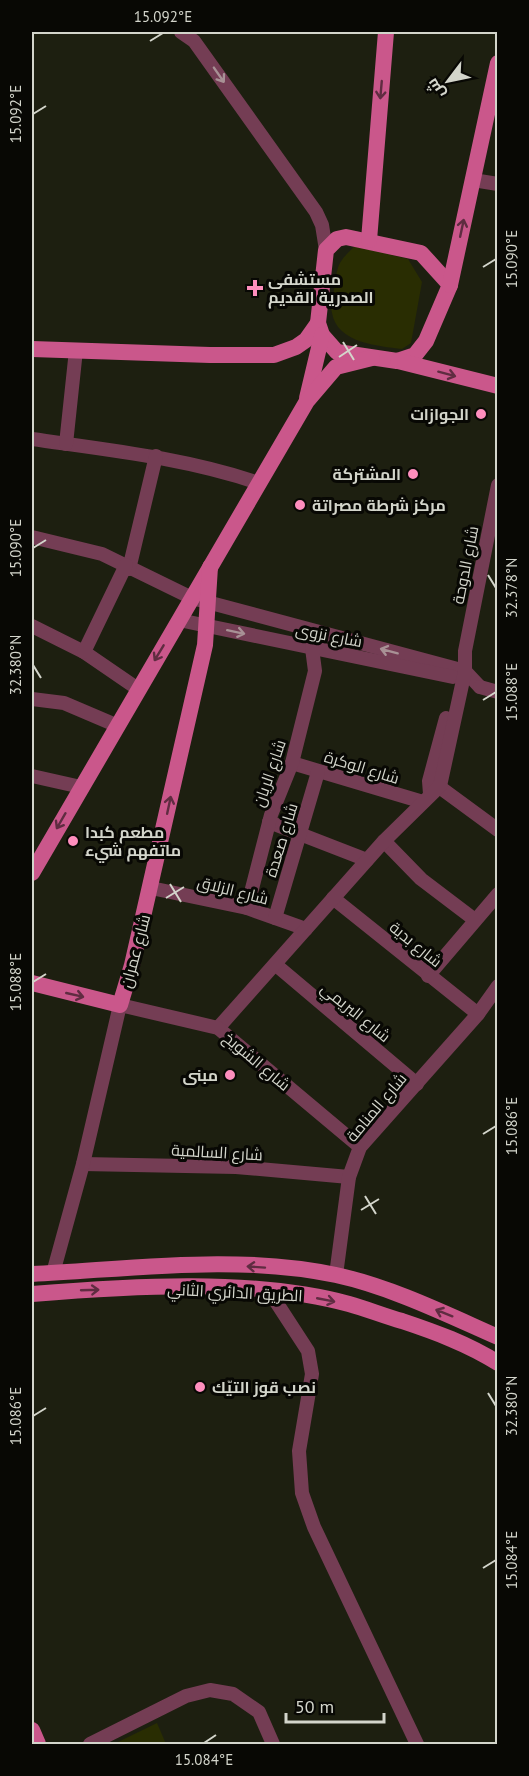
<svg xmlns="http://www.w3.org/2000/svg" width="529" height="1776" font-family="'PT Sans',Cairo,sans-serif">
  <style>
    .green { fill: #292d02 }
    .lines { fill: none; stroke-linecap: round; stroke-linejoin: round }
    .minor { stroke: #743d54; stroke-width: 14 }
    .major { stroke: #ca578b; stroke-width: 16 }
    .oneway { stroke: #a89195 }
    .oneway2 { stroke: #5f2c41 }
    .ticks { fill: none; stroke: #d3d5cb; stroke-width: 2 }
    .poi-dot { fill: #fe8ebd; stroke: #080804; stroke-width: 2 }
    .labels { text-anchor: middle; stroke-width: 6; stroke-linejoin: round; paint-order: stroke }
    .poi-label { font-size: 16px; font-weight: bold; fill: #d3d5cb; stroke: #080804; text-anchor: start }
    .street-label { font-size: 16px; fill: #d3d5cb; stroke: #080804 }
    .neatline { fill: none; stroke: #d3d5cb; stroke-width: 2 }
    .ticks-label { font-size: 15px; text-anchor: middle; fill: #d3d5cb }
  </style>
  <rect width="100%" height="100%" fill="#1d1f10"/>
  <g class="green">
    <path d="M 355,246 L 408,259 L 422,282 L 411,343 L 402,349 C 378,346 337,343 332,313 C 330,307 333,297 334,290 C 338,265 336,264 355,246 Z"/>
    <path d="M 157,1723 L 166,1744 L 119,1744 L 118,1742 Z"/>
  </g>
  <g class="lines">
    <g class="minor">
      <path d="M 181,32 L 194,41 L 316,212 L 322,225 L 326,250"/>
      <path d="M 473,180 L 498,184"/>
      <path d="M 32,439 C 109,450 185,458 259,483"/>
      <path d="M 66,444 L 76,350"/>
      <path d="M 32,537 L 102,554 L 192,598 L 465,671"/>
      <path d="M 129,569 L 156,456"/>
      <path d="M 179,620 L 453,677"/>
      <path d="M 32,626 L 84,652 L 138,689"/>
      <path d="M 84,652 L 126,565"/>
      <path d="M 465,671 L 480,687"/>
      <path d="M 480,687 L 498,692"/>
      <path d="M 32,699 L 64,703 L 118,726"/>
      <path d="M 292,763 L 423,802"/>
      <path d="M 32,776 L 81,787"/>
      <path d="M 434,783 L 498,830"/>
      <path d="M 430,794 L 429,781 L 446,718"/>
      <path d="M 269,822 L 367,860"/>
      <path d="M 384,841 L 421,879 L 475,920"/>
      <path d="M 151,888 L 247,908 L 306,929"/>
      <path d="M 333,898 L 478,1014"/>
      <path d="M 247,908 L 271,815 L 292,763 L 315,671 L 312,648"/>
      <path d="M 275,918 L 318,772"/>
      <path d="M 276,965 L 417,1084"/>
      <path d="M 428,976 L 498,894"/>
      <path d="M 218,1028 L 384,841 L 440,786 L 465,671 L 465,651 L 498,485"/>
      <path d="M 83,1164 L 236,1167 L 349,1177"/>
      <path d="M 53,1273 L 83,1164 L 120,1005 L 218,1028 L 360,1147"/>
      <path d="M 336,1275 L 349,1177 L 360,1147 L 478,1014 L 498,986"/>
      <path d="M 269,1291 L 308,1351 L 312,1374 L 299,1451 L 302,1493 L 314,1527 L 417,1744"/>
      <path d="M 90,1744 L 186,1696 L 210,1690 L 233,1694 L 259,1712 L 273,1744"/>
    </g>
    <g class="major">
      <path d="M 346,237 L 421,253 L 450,285 L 426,341 L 415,355 L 397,361 L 337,352 L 322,335 L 318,323 L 326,250 L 337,239 Z"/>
      <path d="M 369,240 L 386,32"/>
      <path d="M 450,285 L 498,63"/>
      <path d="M 32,349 L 210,355 L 274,355 L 296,347 L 306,340 L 318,323"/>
      <path d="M 398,361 L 498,386"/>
      <path d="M 307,398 L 322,335"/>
      <path d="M 32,873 L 307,401 L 336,367 L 372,358"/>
      <path d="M 32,983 L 120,1005 L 132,965 L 205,645 L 210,567"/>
      <path d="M 32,1274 C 132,1269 237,1254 336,1275 C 391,1287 446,1314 498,1337"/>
      <path d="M 32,1294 C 130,1286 254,1278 349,1304 C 367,1309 384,1316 402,1321 C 435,1332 468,1344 498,1363"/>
      <path d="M 32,1730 L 38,1744"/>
    </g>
  </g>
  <defs><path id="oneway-shaft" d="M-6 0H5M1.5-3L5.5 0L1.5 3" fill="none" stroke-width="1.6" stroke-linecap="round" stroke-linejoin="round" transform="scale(1.5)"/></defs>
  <g class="oneway">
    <use href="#oneway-shaft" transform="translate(219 75) rotate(55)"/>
    <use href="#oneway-shaft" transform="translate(236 632) rotate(12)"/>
    <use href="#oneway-shaft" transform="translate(389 651) rotate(-165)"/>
  </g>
  <g class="oneway2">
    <use href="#oneway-shaft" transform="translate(381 90) rotate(95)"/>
    <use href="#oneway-shaft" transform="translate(462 228) rotate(-78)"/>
    <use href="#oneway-shaft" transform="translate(447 374) rotate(15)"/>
    <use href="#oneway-shaft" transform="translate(159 653) rotate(121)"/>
    <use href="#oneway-shaft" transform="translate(169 805) rotate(-78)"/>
    <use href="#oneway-shaft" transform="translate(61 821) rotate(120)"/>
    <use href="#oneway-shaft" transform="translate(75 995) rotate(13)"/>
    <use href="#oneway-shaft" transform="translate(256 1267) rotate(-176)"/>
    <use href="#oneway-shaft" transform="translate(90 1290) rotate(-2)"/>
    <use href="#oneway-shaft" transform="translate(326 1300) rotate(11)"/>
    <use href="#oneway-shaft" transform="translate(444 1313) rotate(-158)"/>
  </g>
  <path class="ticks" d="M 150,41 L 163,33M 33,114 L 46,106M 483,267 L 496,259M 343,342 L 354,360M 339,357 L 357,345M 33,548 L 46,540M 488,575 L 496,588M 33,665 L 41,678M 483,700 L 496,692M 170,884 L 181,902M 166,898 L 184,887M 33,982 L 46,974M 483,1134 L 496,1126M 365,1196 L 376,1214M 361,1210 L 379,1199M 488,1393 L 496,1406M 33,1416 L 46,1408M 483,1568 L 496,1560M 204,1743 L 216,1735"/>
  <g class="poi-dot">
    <path d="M252 279h6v6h6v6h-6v6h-6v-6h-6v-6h6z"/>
    <circle cx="481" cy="414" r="6"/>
    <circle cx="413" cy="474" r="6"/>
    <circle cx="300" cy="505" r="6"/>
    <circle cx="73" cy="841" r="6"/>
    <circle cx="230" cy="1075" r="6"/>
    <circle cx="200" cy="1387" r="6"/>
  </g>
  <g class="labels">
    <g class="poi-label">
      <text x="268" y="285">مستشفى<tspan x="268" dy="18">الصدرية القديم</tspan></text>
      <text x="469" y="420" text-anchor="end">الجوازات</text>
      <text x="401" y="480" text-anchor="end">المشتركة</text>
      <text x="312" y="511">مركز شرطة مصراتة</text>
      <text x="85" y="838">مطعم كبدا<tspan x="85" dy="18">ماتفهم شيء</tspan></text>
      <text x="218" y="1081" text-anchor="end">مبنى</text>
      <text x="212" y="1393">نصب قوز التيّك</text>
    </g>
    <g class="street-label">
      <text transform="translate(465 565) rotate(-79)" y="6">شارع الدوحة</text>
      <text transform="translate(329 635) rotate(11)" y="6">شارع نزوى</text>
      <text transform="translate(362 767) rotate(17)" y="6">شارع الوكرة</text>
      <text transform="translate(269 773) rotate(-71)" y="6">شارع الريان</text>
      <text transform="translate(281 840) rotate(-73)" y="6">شارع صعدة</text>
      <text transform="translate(233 890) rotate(14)" y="6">شارع الزلاق</text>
      <text transform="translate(416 944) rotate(39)" y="6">شارع بدية</text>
      <text transform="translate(135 951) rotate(-75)" y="6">شارع عمران</text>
      <text transform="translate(356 1012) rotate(39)" y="6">شارع البريمي</text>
      <text transform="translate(257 1061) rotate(40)" y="6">شارع الشويخ</text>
      <text transform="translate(376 1107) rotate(-50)" y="6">شارع المنامة</text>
      <text transform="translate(217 1152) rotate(3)" y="6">شارع السالمية</text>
      <text transform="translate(235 1292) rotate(3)" y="6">الطريق الدائري الثاني</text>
    </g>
  </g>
  <rect width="529" height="1776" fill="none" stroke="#080804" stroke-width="66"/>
  <g transform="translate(448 81) rotate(238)" stroke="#080804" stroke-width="4.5" paint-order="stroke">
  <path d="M0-4.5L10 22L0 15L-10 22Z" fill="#d3d5cb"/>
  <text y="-9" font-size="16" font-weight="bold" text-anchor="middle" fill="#d3d5cb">ش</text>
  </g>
  <path d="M286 1713v9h98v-9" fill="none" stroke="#d3d5cb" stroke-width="3"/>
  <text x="295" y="1713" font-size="18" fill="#d3d5cb" stroke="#080804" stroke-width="4.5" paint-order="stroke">50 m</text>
  <rect x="33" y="33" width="463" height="1710" class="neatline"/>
  <g class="ticks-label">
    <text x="163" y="22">15.092°E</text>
    <text transform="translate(16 114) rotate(-90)" y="5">15.092°E</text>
    <text transform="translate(512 259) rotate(-90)" y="5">15.090°E</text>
    <text transform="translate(16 548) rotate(-90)" y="5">15.090°E</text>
    <text transform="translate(512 588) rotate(-90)" y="5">32.378°N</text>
    <text transform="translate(16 665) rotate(-90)" y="5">32.380°N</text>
    <text transform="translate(512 692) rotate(-90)" y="5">15.088°E</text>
    <text transform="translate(16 982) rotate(-90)" y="5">15.088°E</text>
    <text transform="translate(512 1126) rotate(-90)" y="5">15.086°E</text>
    <text transform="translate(512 1406) rotate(-90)" y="5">32.380°N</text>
    <text transform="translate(16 1416) rotate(-90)" y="5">15.086°E</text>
    <text transform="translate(512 1560) rotate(-90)" y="5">15.084°E</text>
    <text x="204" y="1765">15.084°E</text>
  </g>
</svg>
